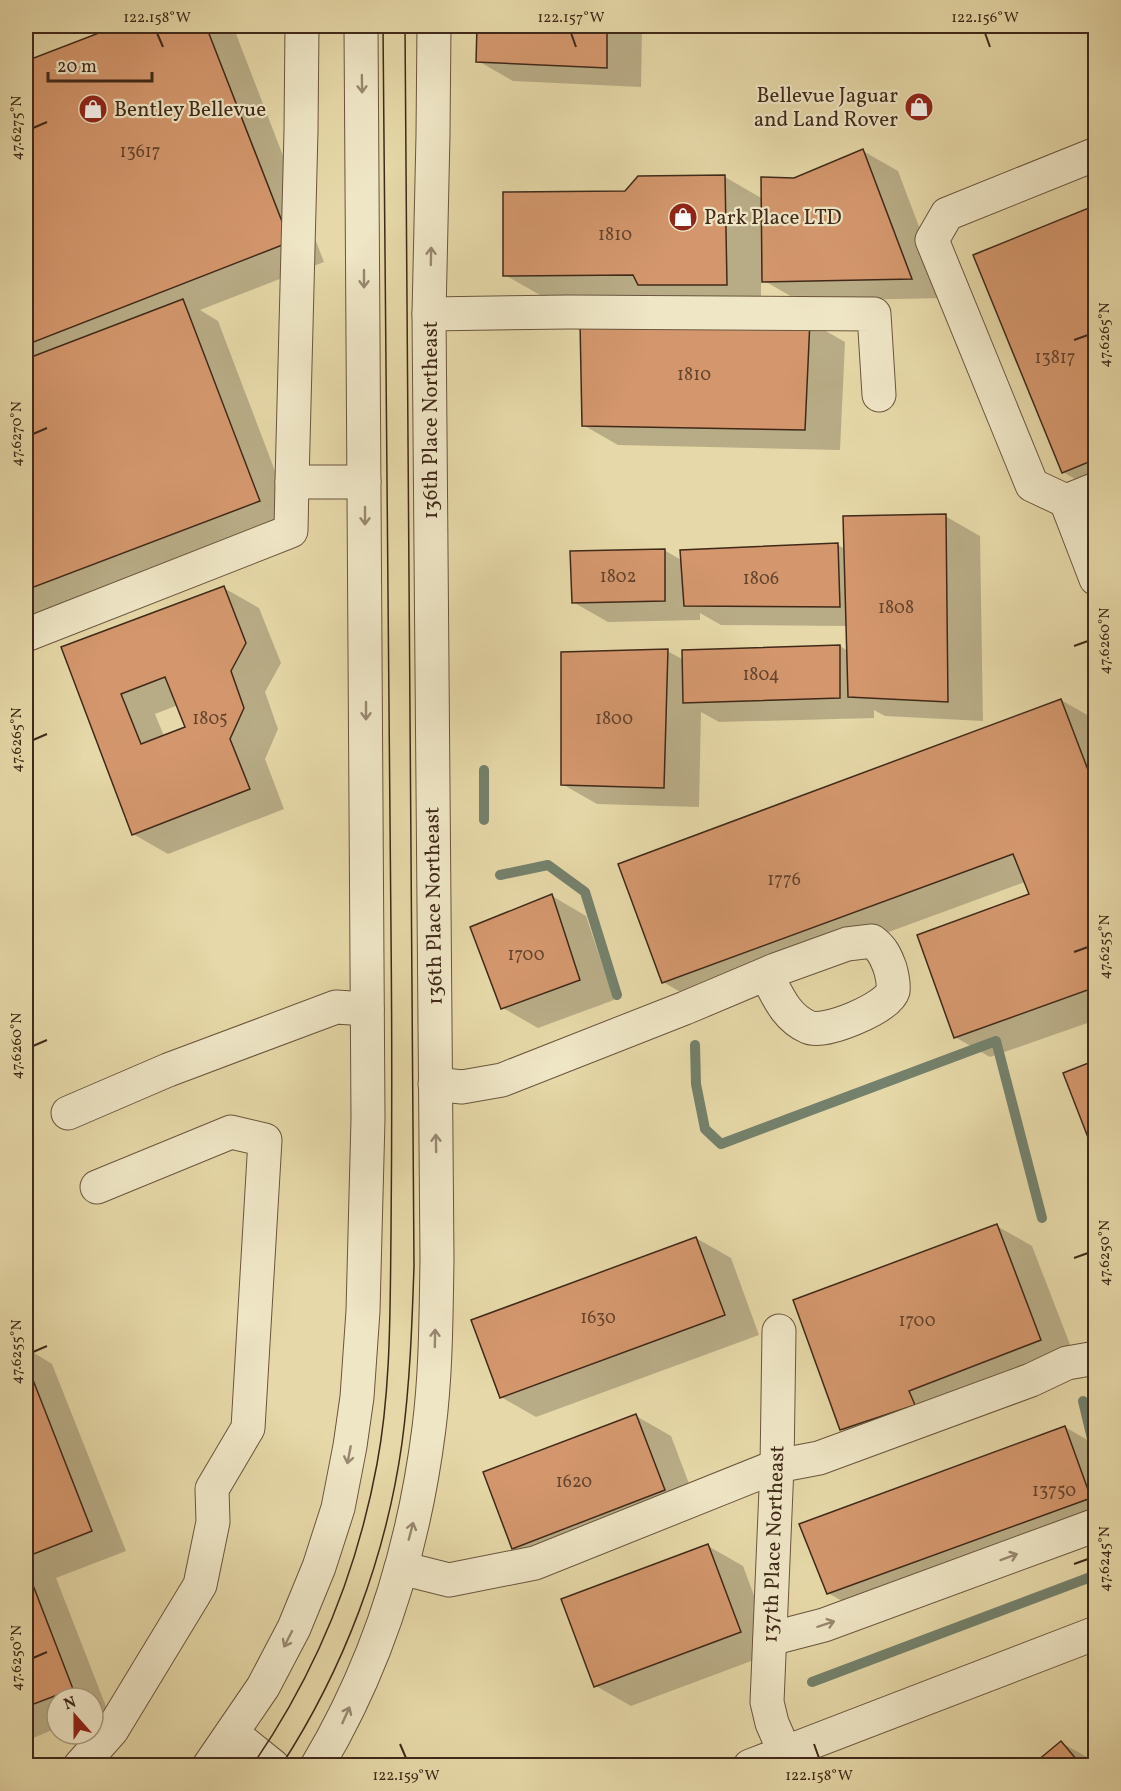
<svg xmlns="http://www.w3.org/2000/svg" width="1121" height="1791" font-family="Vollkorn,serif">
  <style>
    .shadow { fill: #0003; fill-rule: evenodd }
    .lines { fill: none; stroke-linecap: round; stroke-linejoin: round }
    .stream { stroke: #74816c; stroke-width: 10 }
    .building { fill: #d4976d; stroke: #402919; stroke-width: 1.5; fill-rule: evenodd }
    .minor-casing { stroke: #6a553d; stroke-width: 35 }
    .minor { stroke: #efe6c6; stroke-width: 33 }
    .tram { stroke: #402919; stroke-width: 1.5 }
    .oneway { stroke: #988870 }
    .ticks { fill: none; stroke: #402919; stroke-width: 2 }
    .labels { text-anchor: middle; stroke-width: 4.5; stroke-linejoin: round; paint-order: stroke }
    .number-label { font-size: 18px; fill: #65442e }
    .poi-label { font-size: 21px; fill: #402919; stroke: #efe6c6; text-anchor: start }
    .street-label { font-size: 21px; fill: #402919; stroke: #efe6c6 }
    .neatline { fill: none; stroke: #402919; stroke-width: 2 }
    .ticks-label { font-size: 15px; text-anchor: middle; fill: #402919 }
  </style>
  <rect width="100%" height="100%" fill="#e6d8a8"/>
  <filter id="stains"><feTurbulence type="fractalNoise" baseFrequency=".00333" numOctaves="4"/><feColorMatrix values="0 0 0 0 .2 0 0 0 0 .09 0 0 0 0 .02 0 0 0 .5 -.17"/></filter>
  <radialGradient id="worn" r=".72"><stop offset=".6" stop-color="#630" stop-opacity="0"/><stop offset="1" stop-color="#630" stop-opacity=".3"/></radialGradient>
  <g class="shadow">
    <path d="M 121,26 L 233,26 L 324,262 L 200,310 L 218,321 L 294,521 L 26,623 L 26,62 Z"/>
    <path d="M 479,26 L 642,26 L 641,87 L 513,81 L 478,61 Z"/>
    <path d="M 863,151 L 898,171 L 946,298 L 799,301 L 761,279 L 761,304 L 675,305 L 658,295 L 540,295 L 505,275 L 626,192 L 725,177 L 763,199 L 794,179 Z"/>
    <path d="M 1096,207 L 1096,491 L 1063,472 Z"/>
    <path d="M 810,322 L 845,342 L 840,450 L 618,445 L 583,425 Z"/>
    <path d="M 945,516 L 980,536 L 983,721 L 885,716 L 874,710 L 874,718 L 719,722 L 701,712 L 699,807 L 597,804 L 562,784 L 667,651 L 684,660 L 840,646 L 848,651 L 848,626 L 721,625 L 700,613 L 700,620 L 608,622 L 573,602 L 664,550 L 683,561 L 838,545 L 845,549 Z"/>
    <path d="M 224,588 L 259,608 L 281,663 L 265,692 L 278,729 L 265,759 L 284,809 L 168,854 L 133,834 L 63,648 ZM 178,705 L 187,728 L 164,736 L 155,714 Z"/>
    <path d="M 1061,700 L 1096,720 L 1096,1020 L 990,1057 L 955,1037 L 1031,895 L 1025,882 L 698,1002 L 663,982 Z"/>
    <path d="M 552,896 L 586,916 L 614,1000 L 538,1028 L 503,1008 Z"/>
    <path d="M 997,1226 L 1032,1246 L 1076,1360 L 877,1449 L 842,1429 Z"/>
    <path d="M 696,1238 L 731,1258 L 759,1335 L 536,1417 L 501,1397 Z"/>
    <path d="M 26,1348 L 52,1364 L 126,1551 L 56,1578 L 107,1709 L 93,1714 L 93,1698 L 57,1698 L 57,1728 L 26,1741 Z"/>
    <path d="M 636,1416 L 671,1436 L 699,1510 L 548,1568 L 513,1548 Z"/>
    <path d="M 1065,1427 L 1096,1445 L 1096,1528 L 863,1613 L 828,1593 Z"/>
    <path d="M 708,1546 L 743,1566 L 775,1652 L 631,1706 L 596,1686 Z"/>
    <path d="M 1062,1743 L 1096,1762 L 1096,1766 L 1034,1766 Z"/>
  </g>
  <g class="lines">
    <g class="stream">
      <path d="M 484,770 L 484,820"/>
      <path d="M 500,875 L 548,865 L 585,892 L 617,995"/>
      <path d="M 695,1045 L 696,1084 L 705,1129 L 721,1144 L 996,1041 L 1042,1218"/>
      <path d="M 1083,1401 L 1096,1455"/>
      <path d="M 812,1682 L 1096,1575"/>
    </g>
  </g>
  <g class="building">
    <path d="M 117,26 L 206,26 L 290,242 L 26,345 L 26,61 Z"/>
    <path d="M 477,26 L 607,26 L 607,68 L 476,62 Z"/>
    <path d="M 863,149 L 912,279 L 762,282 L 761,177 L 794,178 Z"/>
    <path d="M 725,175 L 727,285 L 638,285 L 633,275 L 503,276 L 503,192 L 625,191 L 638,176 Z"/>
    <path d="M 1096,205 L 1096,459 L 1062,473 L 973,255 Z"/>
    <path d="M 183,299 L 260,501 L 26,590 L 26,359 Z"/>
    <path d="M 810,320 L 805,430 L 582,426 L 580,322 Z"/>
    <path d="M 946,514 L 948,702 L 848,697 L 843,516 Z"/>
    <path d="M 838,543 L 840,607 L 684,606 L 680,550 Z"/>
    <path d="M 665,549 L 665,601 L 572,603 L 570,551 Z"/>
    <path d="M 224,586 L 246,643 L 231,671 L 244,708 L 230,739 L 250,789 L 132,835 L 61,647 ZM 165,677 L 185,727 L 141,744 L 121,694 Z"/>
    <path d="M 840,645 L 840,698 L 683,703 L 682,650 Z"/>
    <path d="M 668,649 L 664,788 L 561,785 L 561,652 Z"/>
    <path d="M 1061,699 L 1096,791 L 1096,987 L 954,1038 L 917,935 L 1029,894 L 1013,854 L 662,983 L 618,864 Z"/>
    <path d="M 552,894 L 580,980 L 501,1009 L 470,927 Z"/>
    <path d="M 1096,1060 L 1096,1158 L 1063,1073 Z"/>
    <path d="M 997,1224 L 1041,1340 L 909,1391 L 915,1405 L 840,1430 L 793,1300 Z"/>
    <path d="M 696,1237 L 725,1315 L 500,1398 L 471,1320 Z"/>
    <path d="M 26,1362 L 92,1531 L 26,1557 Z"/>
    <path d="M 636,1414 L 665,1490 L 512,1549 L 483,1472 Z"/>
    <path d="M 1065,1426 L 1091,1498 L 827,1594 L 799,1524 Z"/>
    <path d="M 708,1544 L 741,1632 L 594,1687 L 561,1599 Z"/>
    <path d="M 26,1567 L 73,1689 L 26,1707 Z"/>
    <path d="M 1061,1741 L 1082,1766 L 1031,1766 Z"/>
  </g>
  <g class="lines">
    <g class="minor-casing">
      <g id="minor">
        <path d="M 1096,154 L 947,214 L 932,240 L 1032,485 L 1066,501 L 1096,489"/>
        <path d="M 429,314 L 569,312 L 874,314 L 879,395"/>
        <path d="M 292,482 L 301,131 L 302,26"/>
        <path d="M 1066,501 L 1096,579"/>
        <path d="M 26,635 L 291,531 L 292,482 L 364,482"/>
        <path d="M 435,1084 L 462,1087 L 502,1080 L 685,1008 L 775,970 L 847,944 L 872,941 C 882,948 886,957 890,968 C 892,975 894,983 893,991 C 888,1008 823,1035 808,1027 C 785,1017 777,994 766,974"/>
        <path d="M 68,1113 L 168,1070 L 336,1007 L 367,1009"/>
        <path d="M 779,1331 L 777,1466 L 767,1702 L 772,1723 L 785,1753"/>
        <path d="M 401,1568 L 449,1580 L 535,1563 L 777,1466 L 819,1458 L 1031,1380 L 1067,1363 L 1096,1358"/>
        <path d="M 770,1639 L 824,1625 L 1096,1525"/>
        <path d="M 232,1733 L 273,1766"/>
        <path d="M 80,1766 L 112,1730 L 200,1585 L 213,1522 L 212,1489 L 248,1428 L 265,1140 L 231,1132 L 97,1187"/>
        <path d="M 209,1766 L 263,1687 L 294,1628 L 319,1567 L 338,1508 L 350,1446 L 357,1397 L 363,1311 L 368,1119 L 361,26"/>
        <path d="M 317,1766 C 379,1662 414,1547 429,1428 C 436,1373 436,1316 437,1260 L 429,314 L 433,135 L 434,26"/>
        <path d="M 750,1766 L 1096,1633"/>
      </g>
    </g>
    <use href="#minor" class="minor"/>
    <g class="tram">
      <path d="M 252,1766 C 315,1675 357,1572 377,1464 C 391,1389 390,1310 391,1234 C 392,1133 392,1032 391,932 C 389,630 386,328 383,26"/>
      <path d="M 281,1766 C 344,1669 386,1557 402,1443 C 410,1384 412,1325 414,1266 L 405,26"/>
    </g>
  </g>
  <defs><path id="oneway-shaft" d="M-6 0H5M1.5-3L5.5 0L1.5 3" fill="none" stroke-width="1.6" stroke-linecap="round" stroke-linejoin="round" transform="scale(1.5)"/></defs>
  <g class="oneway">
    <use href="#oneway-shaft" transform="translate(362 84) rotate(89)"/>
    <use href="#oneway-shaft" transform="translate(431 256) rotate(-89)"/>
    <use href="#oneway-shaft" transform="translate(364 279) rotate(90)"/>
    <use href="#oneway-shaft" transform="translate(365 516) rotate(90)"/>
    <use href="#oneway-shaft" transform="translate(366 711) rotate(90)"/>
    <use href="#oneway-shaft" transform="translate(436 1143) rotate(-91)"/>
    <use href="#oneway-shaft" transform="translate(435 1338) rotate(-89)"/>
    <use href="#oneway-shaft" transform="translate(349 1455) rotate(101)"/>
    <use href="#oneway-shaft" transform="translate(411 1531) rotate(-75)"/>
    <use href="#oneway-shaft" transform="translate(1009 1557) rotate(-20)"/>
    <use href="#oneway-shaft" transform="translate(826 1624) rotate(-18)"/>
    <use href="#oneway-shaft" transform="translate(288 1639) rotate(117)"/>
    <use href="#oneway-shaft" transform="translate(346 1715) rotate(-66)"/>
  </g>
  <path class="ticks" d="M 157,33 L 163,47M 571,33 L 576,47M 985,33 L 990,47M 33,128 L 47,122M 1074,340 L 1088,335M 33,434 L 47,428M 1074,646 L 1088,641M 33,740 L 47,734M 1074,952 L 1088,947M 33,1046 L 47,1040M 1074,1258 L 1088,1253M 33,1352 L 47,1346M 1074,1564 L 1088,1559M 33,1658 L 47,1652M 400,1744 L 406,1758M 814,1744 L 819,1758"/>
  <defs>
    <g id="shop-disc" transform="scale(1.5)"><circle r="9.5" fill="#8f2418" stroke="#efe6c6"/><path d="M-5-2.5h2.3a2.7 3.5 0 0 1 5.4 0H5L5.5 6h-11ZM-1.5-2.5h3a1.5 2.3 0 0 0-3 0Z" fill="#fff"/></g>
  </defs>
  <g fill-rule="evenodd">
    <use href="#shop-disc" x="919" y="107"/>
    <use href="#shop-disc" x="93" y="109"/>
    <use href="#shop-disc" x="683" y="217"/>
  </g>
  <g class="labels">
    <g class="number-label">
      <text x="140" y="157">13617</text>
      <text x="615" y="240">1810</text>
      <text x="1055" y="363">13817</text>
      <text x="694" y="380">1810</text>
      <text x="618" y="582">1802</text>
      <text x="761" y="584">1806</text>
      <text x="896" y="613">1808</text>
      <text x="761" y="680">1804</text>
      <text x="210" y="724">1805</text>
      <text x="614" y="724">1800</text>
      <text x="784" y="885">1776</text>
      <text x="526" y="960">1700</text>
      <text x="598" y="1323">1630</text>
      <text x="917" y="1326">1700</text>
      <text x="574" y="1487">1620</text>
      <text x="1054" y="1496">13750</text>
    </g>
    <g class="poi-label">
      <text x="898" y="102" text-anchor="end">Bellevue Jaguar<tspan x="898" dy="24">and Land Rover</tspan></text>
      <text x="114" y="116">Bentley Bellevue</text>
      <text x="704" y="224">Park Place LTD</text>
    </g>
    <g class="street-label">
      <text transform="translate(430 420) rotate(-90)" y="7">136th Place Northeast</text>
      <text transform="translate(433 906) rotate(-91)" y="7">136th Place Northeast</text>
      <text transform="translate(773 1544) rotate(-88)" y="7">137th Place Northeast</text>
    </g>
  </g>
  <rect width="1121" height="1791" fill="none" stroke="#e6d8a8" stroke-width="66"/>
  <g transform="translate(75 1716) rotate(339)"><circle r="28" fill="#efe6c6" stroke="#a99a81" stroke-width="1.5"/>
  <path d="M0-4.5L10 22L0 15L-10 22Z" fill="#8f2418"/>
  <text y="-9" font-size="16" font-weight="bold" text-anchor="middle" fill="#402919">N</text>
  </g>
  <path d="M48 72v9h104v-9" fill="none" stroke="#402919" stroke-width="3"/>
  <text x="57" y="72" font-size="18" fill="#402919" stroke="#efe6c6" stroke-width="4.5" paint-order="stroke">20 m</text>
  <rect x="33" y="33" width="1055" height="1725" class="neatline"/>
  <g class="ticks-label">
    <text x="157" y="22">122.158°W</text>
    <text x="571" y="22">122.157°W</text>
    <text x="985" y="22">122.156°W</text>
    <text transform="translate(16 128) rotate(-90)" y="5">47.6275°N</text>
    <text transform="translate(1104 335) rotate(-90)" y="5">47.6265°N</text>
    <text transform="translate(16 434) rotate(-90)" y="5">47.6270°N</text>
    <text transform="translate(1104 641) rotate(-90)" y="5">47.6260°N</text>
    <text transform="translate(16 740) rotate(-90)" y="5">47.6265°N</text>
    <text transform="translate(1104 947) rotate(-90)" y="5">47.6255°N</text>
    <text transform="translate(16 1046) rotate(-90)" y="5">47.6260°N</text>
    <text transform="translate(1104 1253) rotate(-90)" y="5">47.6250°N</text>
    <text transform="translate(16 1352) rotate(-90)" y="5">47.6255°N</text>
    <text transform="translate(1104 1559) rotate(-90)" y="5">47.6245°N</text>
    <text transform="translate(16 1658) rotate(-90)" y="5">47.6250°N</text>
    <text x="406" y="1780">122.159°W</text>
    <text x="819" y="1780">122.158°W</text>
  </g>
  <rect width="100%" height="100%" filter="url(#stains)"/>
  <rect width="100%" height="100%" fill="url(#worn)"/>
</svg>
